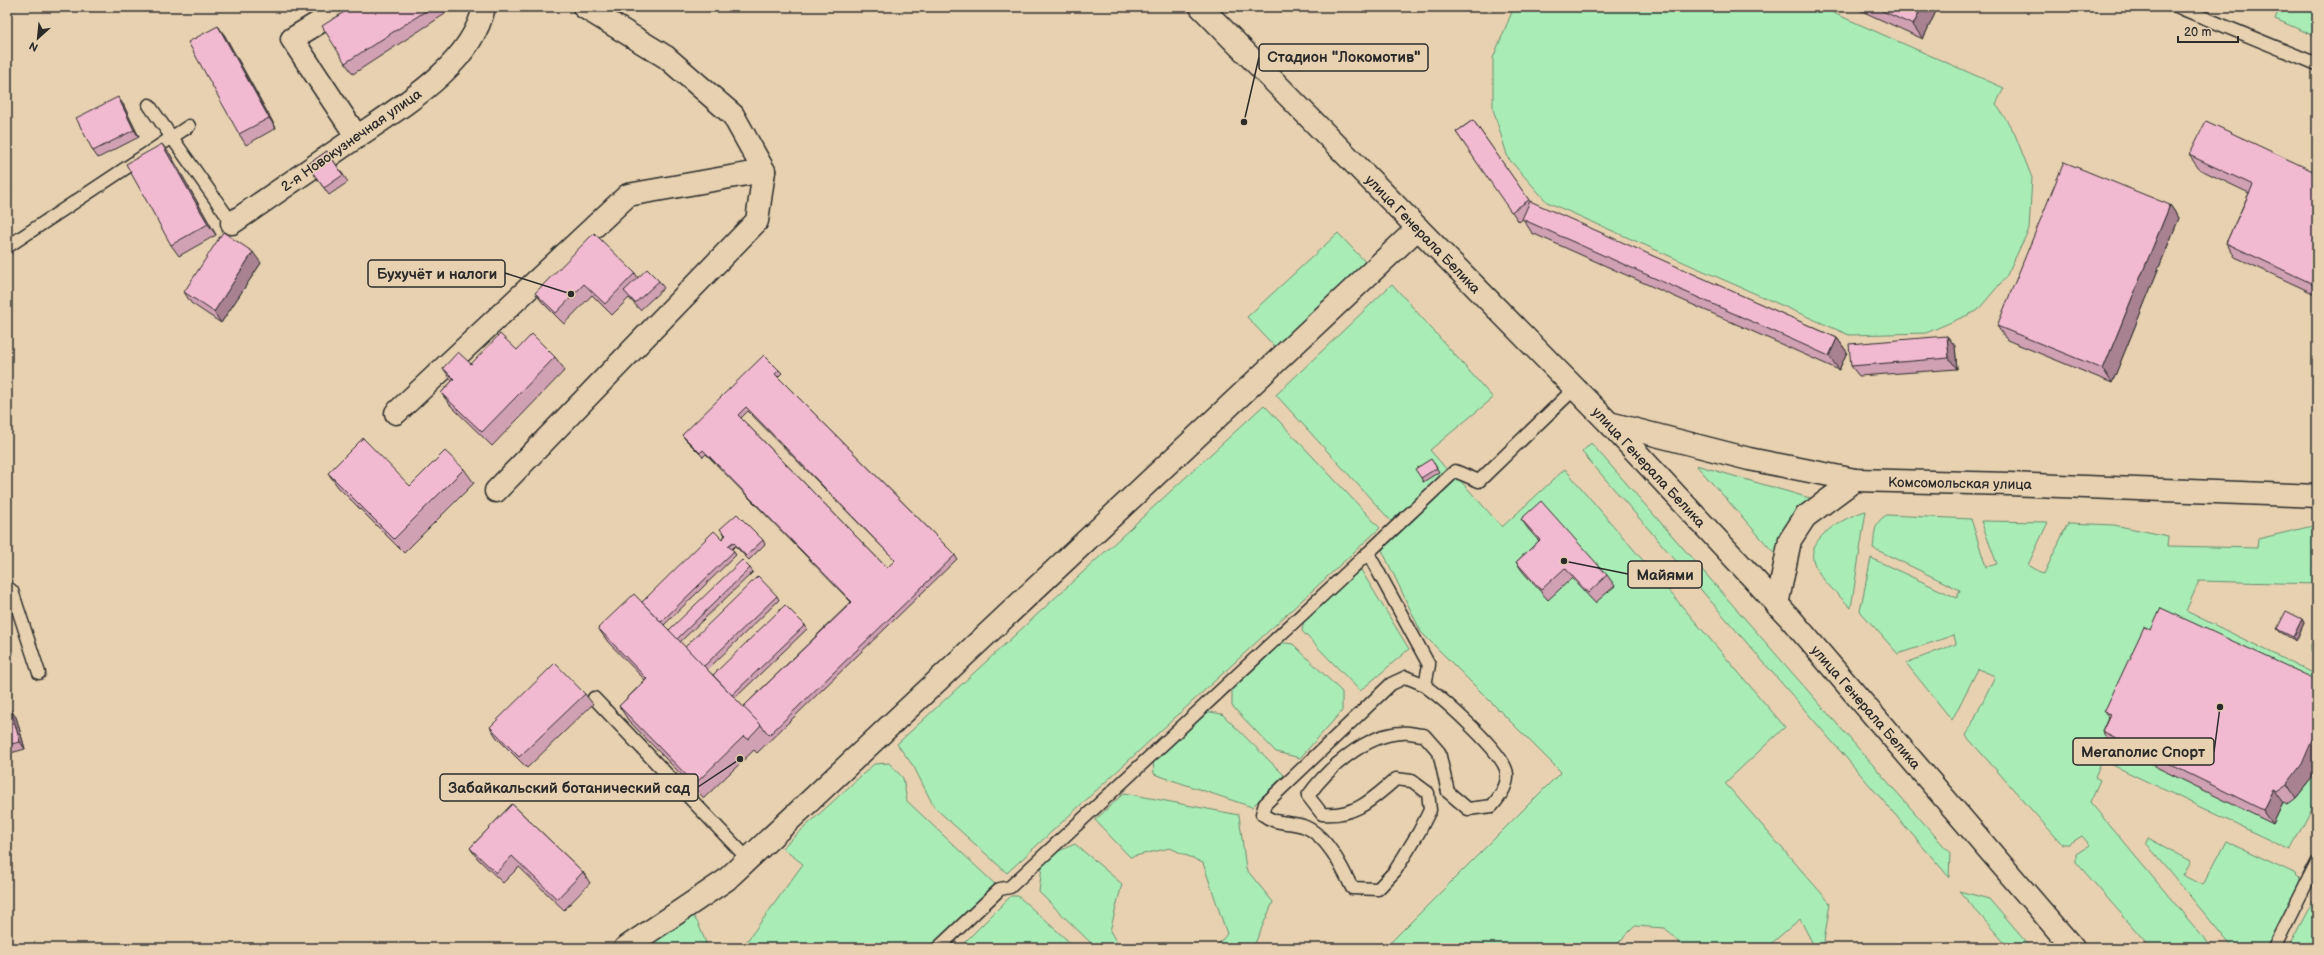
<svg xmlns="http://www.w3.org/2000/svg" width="2324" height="955" font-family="'Balsamiq Sans',sans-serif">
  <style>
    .green { fill: #a9ecb6; stroke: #6a8c70 }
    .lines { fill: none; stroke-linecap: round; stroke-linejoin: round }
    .service-casing { stroke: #2b2b2b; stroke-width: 15 }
    .minor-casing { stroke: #2b2b2b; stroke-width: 25 }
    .secondary-casing { stroke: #2b2b2b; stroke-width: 25 }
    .service { stroke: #e7d1b0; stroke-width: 12 }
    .minor { stroke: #e7d1b0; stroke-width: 22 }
    .secondary { stroke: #e7d1b0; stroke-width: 22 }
    .wall { fill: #d0a0b3; stroke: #2b2b2b; fill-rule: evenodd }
    .shaded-wall { fill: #a98292; stroke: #2b2b2b }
    .building { fill: #f2bad0; stroke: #2b2b2b; fill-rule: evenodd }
    .labels { text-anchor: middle; stroke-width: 3; stroke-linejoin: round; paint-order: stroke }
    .street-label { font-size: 14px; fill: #2b2b2b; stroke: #e7d1b0 }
    .leader { fill: none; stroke: #2b2b2b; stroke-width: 1.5 }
    .callout-dot { fill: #2b2b2b; stroke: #e7d1b0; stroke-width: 1.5 }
    .callout { fill: #e7d1b0; stroke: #2b2b2b; stroke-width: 1.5 }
    .callout-label { font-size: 15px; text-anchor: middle; font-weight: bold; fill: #2b2b2b }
  </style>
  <rect width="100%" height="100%" fill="#e7d1b0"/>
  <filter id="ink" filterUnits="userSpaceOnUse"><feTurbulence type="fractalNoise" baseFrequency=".025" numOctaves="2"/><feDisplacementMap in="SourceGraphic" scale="8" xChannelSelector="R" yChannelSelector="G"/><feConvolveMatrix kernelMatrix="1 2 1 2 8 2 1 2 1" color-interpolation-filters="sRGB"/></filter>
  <g filter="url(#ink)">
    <g class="green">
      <path d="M 1514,7 L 1820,7 L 2004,88 L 1996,104 L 2014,132 L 2032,178 L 2029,229 L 2006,277 L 1977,311 L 1926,333 L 1849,335 L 1547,202 L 1508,158 L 1493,109 L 1493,58 Z"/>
      <path d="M 2280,7 L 2317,7 L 2317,37 L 2275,19 Z"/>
      <path d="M 1338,233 L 1368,265 L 1277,349 L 1247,317 Z"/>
      <path d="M 1392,284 L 1493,398 L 1430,450 L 1448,471 L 1391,521 L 1276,395 Z"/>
      <path d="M 1264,405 L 1380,528 L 1007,873 L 934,807 L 914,767 L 897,744 Z"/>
      <path d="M 1591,443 L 1950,853 L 1949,877 L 1582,452 Z"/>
      <path d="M 1696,465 L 1820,501 L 1784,548 L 1776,555 Z"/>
      <path d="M 1565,469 L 1785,727 L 1725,783 L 1830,903 L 1823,948 L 1815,948 L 1800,919 L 1766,948 L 1684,948 L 1665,928 L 1635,926 L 1617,944 L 1616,948 L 1385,948 L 1561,772 L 1421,632 L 1382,550 L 1458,478 L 1502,527 Z"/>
      <path d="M 1866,511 L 1851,608 C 1839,595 1820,580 1814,563 C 1804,537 1848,516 1866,511 Z"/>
      <path d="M 1887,515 L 1971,519 L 1986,567 L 1997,564 L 1981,521 L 2048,522 L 2028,565 L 2044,574 L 2068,523 L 2114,525 L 2168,536 L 2167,546 L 2257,548 L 2258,539 L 2317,525 L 2317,584 L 2199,581 L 2186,611 L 2317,675 L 2317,803 L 2315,803 L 2290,850 L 2102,760 L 2095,777 L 2100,780 L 2090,802 L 2212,948 L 2151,948 L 2076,862 L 2076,854 L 2090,845 L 2082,836 L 2069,844 L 2062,844 L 1966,736 L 1995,676 L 1978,669 L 1952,720 L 1906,663 L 1956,644 L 1954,635 L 1898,654 L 1860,611 L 1871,558 L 1957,598 L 1960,590 L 1873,548 C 1875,534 1873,522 1887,515 Z"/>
      <path d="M 1361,570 L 1409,649 L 1360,691 L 1302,631 L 1305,614 Z"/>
      <path d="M 2317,631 L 2317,657 L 2311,651 L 2311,644 Z"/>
      <path d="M 1278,642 L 1293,644 L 1342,692 L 1342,711 L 1300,758 L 1276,752 L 1232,706 L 1232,688 Z"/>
      <path d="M 1204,711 L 1222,714 L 1284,775 L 1252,807 L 1154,774 L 1153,759 Z"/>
      <path d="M 889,763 L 903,778 L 907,801 L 998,887 L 934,948 L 742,948 L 803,864 L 782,848 L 874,764 Z"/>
      <path d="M 1124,793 L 1239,815 L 1246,869 L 1273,902 L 1253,948 L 1215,948 L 1227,934 L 1203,863 L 1170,848 L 1130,857 L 1095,820 Z"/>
      <path d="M 2148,838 L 2191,861 L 2183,875 L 2203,885 L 2226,841 L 2294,873 L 2300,879 L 2300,888 L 2269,948 L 2233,948 L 2146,843 Z"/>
      <path d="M 1075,844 L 1122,884 L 1110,931 L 1120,948 L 1096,948 L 1039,892 L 1043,858 Z"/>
      <path d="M 1959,891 L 1989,899 L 2031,948 L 2009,948 Z"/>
      <path d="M 2317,893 L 2317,948 L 2288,948 Z"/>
      <path d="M 1011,896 L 1018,896 L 1076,948 L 959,948 Z"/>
      <path d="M 691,913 L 698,923 L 708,948 L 645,948 L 664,930 Z"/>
    </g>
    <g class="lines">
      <g class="service-casing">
        <g id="service">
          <path d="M 2178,7 L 2317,64"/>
          <path d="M 149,105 L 232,223"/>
          <path d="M 7,247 L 189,126"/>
          <path d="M 7,587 L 12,591 L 39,673"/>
          <path d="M 1406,677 C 1412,680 1420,682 1425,686 C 1443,699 1506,754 1507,774 C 1508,786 1499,798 1492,806 L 1468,809 L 1448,792 L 1439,752 L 1424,735 C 1417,735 1409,732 1402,733 C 1366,734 1327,769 1308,796 L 1322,814 C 1356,817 1372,799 1396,779 L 1412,781 L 1428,793 L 1430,810 L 1419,832 L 1395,871 L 1378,889 L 1352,888 C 1342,867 1326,834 1303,826 C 1287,821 1276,825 1262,814 L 1265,804 L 1391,684 Z"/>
          <path d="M 1425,685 L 1429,665 L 1368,553 L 1455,471 L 1479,481 L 1574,389"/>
          <path d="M 594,698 L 748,859"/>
          <path d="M 938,948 L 1000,889 L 1010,887 L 1368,553"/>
          <path d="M 2274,948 L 2317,862"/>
        </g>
      </g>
      <g class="minor-casing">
        <g id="minor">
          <path d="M 344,7 L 292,39 L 357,137"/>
          <path d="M 232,223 C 270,197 307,171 345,145 C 393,111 471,69 484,7"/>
          <path d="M 396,413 L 628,195 L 764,171"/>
          <path d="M 496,491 L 757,221 L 764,171 L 733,115 L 666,57 L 584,7"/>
          <path d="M 625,948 L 726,880 L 1418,228"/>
        </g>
      </g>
      <g class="secondary-casing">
        <g id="secondary">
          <path d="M 1201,7 L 1609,423 L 1790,618 L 2073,948"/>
          <path d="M 1609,423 L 1749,459 L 1855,480 L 2009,484 L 2317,496"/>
          <path d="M 1777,605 L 1790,540 L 1805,517 L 1855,480"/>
        </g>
      </g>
      <use href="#service" class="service"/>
      <use href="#minor" class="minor"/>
      <use href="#secondary" class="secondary"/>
    </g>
    <g class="wall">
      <path d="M 352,7 L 441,7 L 445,14 L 353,74 L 345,63 Z"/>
      <path d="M 1853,7 L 1938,7 L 1923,39 Z"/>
      <path d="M 218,26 L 225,36 L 276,128 L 246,145 L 239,134 Z"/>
      <path d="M 123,104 L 139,137 L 98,158 L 93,151 Z"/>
      <path d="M 1473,120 L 1530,202 L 1837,338 L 1847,352 L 1839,370 L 1532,233 L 1523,219 L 1519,222 L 1456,132 Z"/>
      <path d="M 327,151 L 348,182 L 329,195 L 307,165 Z"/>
      <path d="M 170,154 L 216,235 L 179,256 L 171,245 Z"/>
      <path d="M 2189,155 L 2317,173 L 2317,295 L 2235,257 L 2226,243 L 2249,193 L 2199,169 Z"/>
      <path d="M 7,174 L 12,189 L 7,191 Z"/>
      <path d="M 2170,205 L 2179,218 L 2112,383 L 2007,340 L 1997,326 Z"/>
      <path d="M 261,263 L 221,323 L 191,303 L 184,292 Z"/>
      <path d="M 635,273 L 638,278 L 659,281 L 664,288 L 640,310 L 629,298 L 612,315 L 592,295 L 564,324 L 543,303 L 535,293 Z"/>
      <path d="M 1947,336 L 1955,346 L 1957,369 L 1859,376 L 1851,366 Z"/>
      <path d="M 517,350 L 555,357 L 565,370 L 492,446 L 451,406 L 441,393 L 452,381 L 443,368 L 471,364 Z"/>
      <path d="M 779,370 L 782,373 L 778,377 L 955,555 L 957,559 L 757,753 L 754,750 L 704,798 L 628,720 L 619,706 L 645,680 L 608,642 L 598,628 L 642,602 L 722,539 L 725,535 L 720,529 L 763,540 L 765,544 L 749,560 L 735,546 L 732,549 L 736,555 L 664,625 L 669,630 L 750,568 L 753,572 L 680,642 L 685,647 L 777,596 L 779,600 L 707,670 L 713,675 L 805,625 L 807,629 L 735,698 L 743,707 L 851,602 L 706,454 L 703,457 L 685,439 L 682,435 ZM 748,411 L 895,560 L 887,568 L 741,418 Z"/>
      <path d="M 1434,463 L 1439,472 L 1423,482 L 1421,478 Z"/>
      <path d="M 464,469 L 474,483 L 404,553 L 338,487 L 328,473 L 410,486 Z"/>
      <path d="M 1521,519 L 1607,575 L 1615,586 L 1595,603 L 1572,578 L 1548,600 L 1523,572 L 1516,562 L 1539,541 L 1529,530 Z"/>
      <path d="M 2302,619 L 2304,623 L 2296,641 L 2280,632 L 2277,629 Z"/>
      <path d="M 585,694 L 593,704 L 527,768 L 497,738 L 490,727 Z"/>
      <path d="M 7,711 L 16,717 L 25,749 L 7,754 Z"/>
      <path d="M 2104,712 L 2312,778 L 2296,798 L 2287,805 L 2283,803 L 2273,824 L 2111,745 L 2102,731 L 2108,717 Z"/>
      <path d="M 512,804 L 583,872 L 590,883 L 564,910 L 519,867 L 503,883 L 477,858 L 470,848 Z"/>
    </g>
    <g class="shaded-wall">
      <path d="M 1922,7 L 1938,7 L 1923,39 L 1913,25 Z"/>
      <path d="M 218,26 L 225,36 L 276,128 L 269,118 Z"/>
      <path d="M 118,97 L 123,104 L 139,137 L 134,130 Z"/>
      <path d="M 162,144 L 170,154 L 216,235 L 208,224 Z"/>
      <path d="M 7,174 L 12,189 L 7,182 Z"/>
      <path d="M 2170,205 L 2179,218 L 2112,383 L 2103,369 Z"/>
      <path d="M 253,252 L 261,263 L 221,323 L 214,312 Z"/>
      <path d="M 2317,272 L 2317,291 L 2311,283 Z"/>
      <path d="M 1947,336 L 1955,346 L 1957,369 L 1949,358 Z"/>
      <path d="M 1837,338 L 1847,352 L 1839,370 L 1829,356 Z"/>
      <path d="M 2302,619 L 2304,623 L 2296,641 L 2293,637 Z"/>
      <path d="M 11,710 L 16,717 L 25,749 L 20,742 Z"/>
      <path d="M 2317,729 L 2317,766 L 2312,778 L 2296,798 L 2287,784 Z"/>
      <path d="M 2273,789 L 2283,803 L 2273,824 L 2263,810 Z"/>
    </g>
    <g class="building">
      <path d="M 352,7 L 432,7 L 345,63 L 322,26 Z"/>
      <path d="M 1874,7 L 1922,7 L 1913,25 Z"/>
      <path d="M 218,26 L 269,118 L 239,134 L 188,42 Z"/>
      <path d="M 118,97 L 134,130 L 93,151 L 76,118 Z"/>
      <path d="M 1473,120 L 1529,200 L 1511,212 L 1456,132 Z"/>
      <path d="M 2206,121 L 2317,173 L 2317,272 L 2311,283 L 2226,243 L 2253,185 L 2189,155 Z"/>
      <path d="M 162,144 L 208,224 L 171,245 L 126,164 Z"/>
      <path d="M 327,151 L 343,175 L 324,188 L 307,165 Z"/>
      <path d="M 2064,162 L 2170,205 L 2103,369 L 1997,326 Z"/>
      <path d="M 1530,201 L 1837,338 L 1829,356 L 1522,219 Z"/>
      <path d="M 223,232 L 253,252 L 214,312 L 184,292 Z"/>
      <path d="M 594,233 L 635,273 L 605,304 L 584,284 L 556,313 L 535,293 Z"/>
      <path d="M 647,269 L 659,281 L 635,303 L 624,291 Z"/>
      <path d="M 500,334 L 517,350 L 532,334 L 555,357 L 482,432 L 441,393 L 454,379 L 443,368 L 458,352 L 471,364 Z"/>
      <path d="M 1947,336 L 1949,358 L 1851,366 L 1849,344 Z"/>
      <path d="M 764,355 L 779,370 L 775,374 L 955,555 L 769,735 L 761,725 L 743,707 L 852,602 L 703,450 L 700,453 L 682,435 ZM 746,407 L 895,560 L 887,568 L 738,415 Z"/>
      <path d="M 363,438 L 410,486 L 445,451 L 464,469 L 394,539 L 328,473 Z"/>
      <path d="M 1431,459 L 1437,468 L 1421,478 L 1415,469 Z"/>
      <path d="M 1541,501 L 1607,575 L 1588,593 L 1565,568 L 1541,590 L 1516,562 L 1540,540 L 1521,519 Z"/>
      <path d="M 737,514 L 763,540 L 746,556 L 733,542 L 728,546 L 734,551 L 661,622 L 642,602 L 714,531 L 722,539 L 726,535 L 720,529 Z"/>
      <path d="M 742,560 L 750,568 L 677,639 L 669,630 Z"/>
      <path d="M 758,576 L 777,596 L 704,666 L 685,647 Z"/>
      <path d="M 634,594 L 761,725 L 748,739 L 744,736 L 695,784 L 619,706 L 647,679 L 598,628 Z"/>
      <path d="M 785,605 L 805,625 L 732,695 L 713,675 Z"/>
      <path d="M 2161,608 L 2317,680 L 2317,729 L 2302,764 L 2287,784 L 2277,791 L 2273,789 L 2263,810 L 2102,731 L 2110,714 L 2104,712 L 2144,627 L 2151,630 Z"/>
      <path d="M 2286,611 L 2302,619 L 2293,637 L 2277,629 Z"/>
      <path d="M 555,663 L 585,694 L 519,757 L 490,727 Z"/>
      <path d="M 11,710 L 20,742 L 7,745 L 7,711 Z"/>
      <path d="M 512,804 L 583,872 L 557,899 L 512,856 L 496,873 L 470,848 Z"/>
    </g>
  </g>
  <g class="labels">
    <g class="street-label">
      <text transform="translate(351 140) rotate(-35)" y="5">2-я Новокузнечная улица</text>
      <text transform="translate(1423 234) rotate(46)" y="5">улица Генерала Белика</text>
      <text transform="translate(1649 467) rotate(47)" y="5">улица Генерала Белика</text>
      <text transform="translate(1960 483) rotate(1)" y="5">Комсомольская улица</text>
      <text transform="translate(1866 707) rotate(49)" y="5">улица Генерала Белика</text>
    </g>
  </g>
  <path class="leader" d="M1244 122L1259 57M571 294L505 273M1564 561L1628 574M2220 707L2214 752M740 759L698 787"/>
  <g class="callout-dot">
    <circle cx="1244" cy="122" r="4"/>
    <circle cx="571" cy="294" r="4"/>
    <circle cx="1564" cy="561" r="4"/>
    <circle cx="2220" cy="707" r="4"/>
    <circle cx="740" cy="759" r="4"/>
  </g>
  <g class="callout">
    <rect x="1259" y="44" width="169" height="27" rx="4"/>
    <rect x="368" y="260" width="137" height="27" rx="4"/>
    <rect x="1628" y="561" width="74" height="27" rx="4"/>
    <rect x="2073" y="738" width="141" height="27" rx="4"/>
    <rect x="440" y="774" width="258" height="27" rx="4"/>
  </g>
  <g class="callout-label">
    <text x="1344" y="62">Стадион "Локомотив"</text>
    <text x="437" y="279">Бухучёт и налоги</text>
    <text x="1665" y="580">Майями</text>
    <text x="2143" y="757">Мегаполис Спорт</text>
    <text x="569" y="793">Забайкальский ботанический сад</text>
  </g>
  <rect width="2324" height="955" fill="none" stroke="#e7d1b0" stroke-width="24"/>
  <rect x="12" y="12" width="2300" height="931" fill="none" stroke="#2b2b2b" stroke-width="1.5" filter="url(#ink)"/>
  <g transform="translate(38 38) rotate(207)" stroke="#e7d1b0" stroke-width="3" paint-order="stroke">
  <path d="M0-3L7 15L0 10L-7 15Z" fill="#2b2b2b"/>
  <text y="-6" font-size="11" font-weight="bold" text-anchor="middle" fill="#2b2b2b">N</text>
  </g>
  <path d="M2178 36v6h60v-6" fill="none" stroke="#2b2b2b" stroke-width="2"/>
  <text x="2184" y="36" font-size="12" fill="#2b2b2b" stroke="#e7d1b0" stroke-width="3" paint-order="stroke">20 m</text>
</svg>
